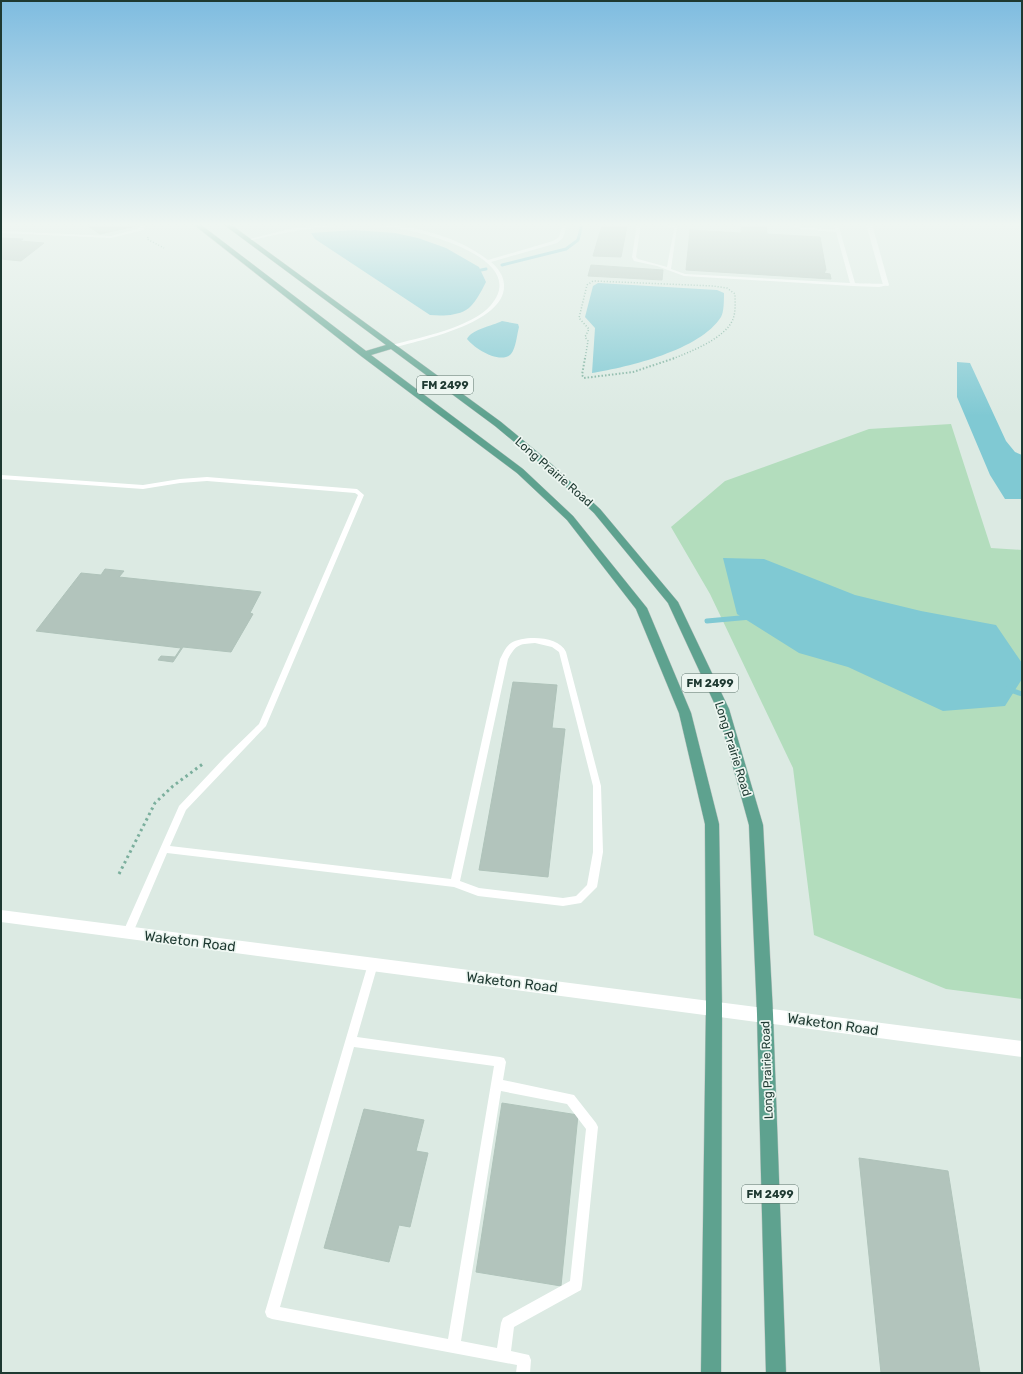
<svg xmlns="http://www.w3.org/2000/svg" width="1023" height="1374" font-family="Rubik,sans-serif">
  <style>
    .green { fill: #b3ddbd }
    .water { fill: #80c9d3 }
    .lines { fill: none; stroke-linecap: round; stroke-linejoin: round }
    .stream-far1 { stroke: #80c9d3; stroke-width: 3 }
    .stream { stroke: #80c9d3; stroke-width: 5 }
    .building { fill: #b2c4bc; stroke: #afc3ba }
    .primary-casing { stroke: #bcc4c1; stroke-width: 1 }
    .path-far2 { stroke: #7baf9d; stroke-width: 1.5; stroke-dasharray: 1 2; stroke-linecap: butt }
    .path-far1 { stroke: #7baf9d; stroke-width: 2; stroke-dasharray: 1.5 2; stroke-linecap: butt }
    .path { stroke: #7baf9d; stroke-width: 3; stroke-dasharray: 2.5 3.5; stroke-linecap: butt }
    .service { fill: #fff; fill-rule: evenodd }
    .minor { fill: #fff; fill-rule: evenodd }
    .tertiary { fill: #fff; fill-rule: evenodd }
    .primary { fill: #5ea28f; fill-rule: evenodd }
    .labels { text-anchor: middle; stroke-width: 3.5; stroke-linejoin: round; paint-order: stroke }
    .shield { fill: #edf6f1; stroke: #5c726b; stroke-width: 1 }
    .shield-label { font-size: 11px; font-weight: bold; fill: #1e3931 }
    .street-label { font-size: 12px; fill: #1e3931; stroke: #edf6f1 }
    .near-street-label { font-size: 14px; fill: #1e3931; stroke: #edf6f1 }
  </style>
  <rect width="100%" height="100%" fill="#dceae3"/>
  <path class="green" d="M 951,424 L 991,548 L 1022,550 L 1022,999 L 946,989 L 814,935 L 793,768 L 710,594 L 671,527 L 725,481 L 869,429 Z"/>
  <g class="water">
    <path d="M 354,230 L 395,233 L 418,238 L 446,248 L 479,267 L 486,282 C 482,290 474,306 466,310 C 456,316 441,316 430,315 L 315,239 L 311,233 Z"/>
    <path d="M 598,283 L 717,290 L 724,293 C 724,300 724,312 721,317 C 700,350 629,367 592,373 L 595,328 L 585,317 L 593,286 Z"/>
    <path d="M 502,321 L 518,324 L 519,327 C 517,334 516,348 511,354 C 500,365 474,348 467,339 C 472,329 492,326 502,321 Z"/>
    <path d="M 957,362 L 970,363 L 1006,441 L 1015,452 L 1022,455 L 1022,499 L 1005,499 L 990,475 L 957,397 Z"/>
    <path d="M 723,558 L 764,559 L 855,595 L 921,611 L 996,625 L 1022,663 L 1022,679 L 1005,706 L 943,711 L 848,667 L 799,653 L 737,614 Z"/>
  </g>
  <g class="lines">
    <g class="stream-far1">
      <path d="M 502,265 L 566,249 L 578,240 L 582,224"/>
      <path d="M 481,270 L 486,269"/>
    </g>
    <g class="stream">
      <path d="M 707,621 L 751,617"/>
      <path d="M 1007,689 L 1022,694"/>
    </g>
  </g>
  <g class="building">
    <path d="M 85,224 L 133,224 L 136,226 L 100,234 Z"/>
    <path d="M 741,224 L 766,224 L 767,234 L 820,237 L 826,270 L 824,273 L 830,274 L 831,279 L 686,270 L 690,230 L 741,233 Z"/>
    <path d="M 602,225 L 627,226 L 621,257 L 593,256 Z"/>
    <path d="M 1,238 L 23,239 L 20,241 L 44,243 L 21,261 L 1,259 Z"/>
    <path d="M 591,265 L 663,270 L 662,280 L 588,276 Z"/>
    <path d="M 105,569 L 124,571 L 119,577 L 261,592 L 250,613 L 253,614 L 231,652 L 183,647 L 173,662 L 158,660 L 161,656 L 175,657 L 181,648 L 36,631 L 81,573 L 101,575 Z"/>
    <path d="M 513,682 L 557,685 L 552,728 L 565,729 L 548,877 L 479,870 Z"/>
    <path d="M 502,1103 L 578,1115 L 561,1286 L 476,1272 Z"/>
    <path d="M 364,1109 L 424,1120 L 416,1151 L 428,1153 L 410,1227 L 399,1225 L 389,1262 L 324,1248 Z"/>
    <path d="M 859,1158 L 948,1171 L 980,1373 L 881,1373 Z"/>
  </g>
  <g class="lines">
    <g class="primary-casing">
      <path id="primary" d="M 193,224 L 200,224 L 366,351 L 386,345 L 223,224 L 230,224 L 501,422 L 547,460 L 600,509 L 678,602 L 729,709 L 763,825 L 773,1014 L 786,1373 L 766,1373 L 757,1014 L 749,825 L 717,709 L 668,603 L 594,513 L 541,464 L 495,426 L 391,349 L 371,355 L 523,469 L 573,516 L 647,608 L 691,713 L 719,824 L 722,1008 L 721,1373 L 701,1373 L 706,1008 L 705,824 L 679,713 L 636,609 L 567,520 L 517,473 L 361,356 Z"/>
    </g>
    <g class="path-far2">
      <path d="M 148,237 L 147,239 L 164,248"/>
      <path d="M 585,359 L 588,341 L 585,337 L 589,329 L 579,318 L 587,285 L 593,281 L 713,286 L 727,288 L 735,294 C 735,302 736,311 733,319 C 726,338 690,352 672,359"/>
    </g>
    <path class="path-far1" d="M 585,358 L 582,375 L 584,378 L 633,372 L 675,358"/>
    <path class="path" d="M 119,874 L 155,803 L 173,786 L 204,763"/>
    <g class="service">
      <path d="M 140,224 L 145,225 L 143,230 L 111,238 L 1,233 L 1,231 L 111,236 L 140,228 Z"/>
      <path d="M 328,224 C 346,224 365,223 384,224 C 419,227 460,238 488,260 L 553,241 L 559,237 L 563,224 L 567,224 L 563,238 L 557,243 L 491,262 C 498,268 504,276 504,285 C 506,323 421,340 393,348 L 390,346 L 391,345 C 419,338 473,327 491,305 C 530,259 424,232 395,228 C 345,221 296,229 248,241 L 246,240 L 289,229 Z"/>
      <path d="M 637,224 L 641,224 L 636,257 L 638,259 L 667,267 L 674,229 L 663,224 L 669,224 L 677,227 L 671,269 L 685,274 L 850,283 L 836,232 L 800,229 L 787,224 L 793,224 L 801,227 L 835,230 L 834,224 L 838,224 L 855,283 C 862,284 884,283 888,285 L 879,287 L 853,286 L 684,276 L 657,266 L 634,261 L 632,257 Z"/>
      <path d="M 855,224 L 870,224 L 871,225 L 869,226 Z"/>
      <path d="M 1,475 L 143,485 L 180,479 L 207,477 L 357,489 L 364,495 L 266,726 L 186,810 L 170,846 L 451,879 L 500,659 C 503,654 505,647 511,643 C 525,635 559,636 566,652 L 601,786 L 603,852 L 597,887 L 581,903 L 563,906 L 478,896 L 454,887 L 167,853 L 132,935 L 128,936 L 124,935 L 123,932 L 179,806 L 225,757 L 259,724 L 358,495 L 355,493 L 207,481 L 180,483 L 143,489 L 1,479 ZM 535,643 L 552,647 L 559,652 L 593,786 L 593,852 L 587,885 L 576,896 L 563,898 L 479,888 L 460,881 L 508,659 C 516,645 518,644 535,643 Z"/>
      <path d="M 373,959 L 377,961 L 378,964 L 357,1037 L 500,1057 L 504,1058 L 506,1062 L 503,1080 L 574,1095 L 596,1123 L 598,1127 L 582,1285 L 581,1290 L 514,1327 L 511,1351 L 529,1355 L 531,1360 L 530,1373 L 516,1373 L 517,1365 L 272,1319 L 267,1317 L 265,1312 L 368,964 L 369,961 ZM 354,1047 L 494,1066 L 448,1339 L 280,1307 ZM 501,1091 L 567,1104 L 586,1129 L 570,1281 L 503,1318 L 501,1323 L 497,1348 L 461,1341 Z"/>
    </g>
    <path class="minor" d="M 866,224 L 872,224 L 889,285 L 888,286 L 883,285 Z"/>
    <path class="tertiary" d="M 1,910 L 1022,1041 L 1022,1057 L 1,922 Z"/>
    <use href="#primary" class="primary"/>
  </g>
  <linearGradient id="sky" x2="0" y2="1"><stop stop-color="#7ebce0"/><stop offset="0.54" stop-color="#eff6f2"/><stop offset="1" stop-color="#eff6f2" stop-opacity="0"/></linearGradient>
  <rect width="1023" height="416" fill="url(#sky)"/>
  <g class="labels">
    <g class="shield">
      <rect x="417" y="376" width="56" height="18" rx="3"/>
      <rect x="682" y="674" width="56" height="18" rx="3"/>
      <rect x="742" y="1185" width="56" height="18" rx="3"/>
    </g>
    <g class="shield-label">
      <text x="445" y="389">FM 2499</text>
      <text x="710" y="687">FM 2499</text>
      <text x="770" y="1198">FM 2499</text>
    </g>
    <g class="street-label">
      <text transform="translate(554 472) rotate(41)" y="4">Long Prairie Road</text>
      <text transform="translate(733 749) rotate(73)" y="4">Long Prairie Road</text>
      <text transform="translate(767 1070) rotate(-92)" y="4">Long Prairie Road</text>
    </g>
    <g class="near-street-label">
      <text transform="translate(190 941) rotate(7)" y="5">Waketon Road</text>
      <text transform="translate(512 982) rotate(7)" y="5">Waketon Road</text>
      <text transform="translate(833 1024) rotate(8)" y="5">Waketon Road</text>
    </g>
  </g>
  <rect width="1023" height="1374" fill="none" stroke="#1e3931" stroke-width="4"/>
</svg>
